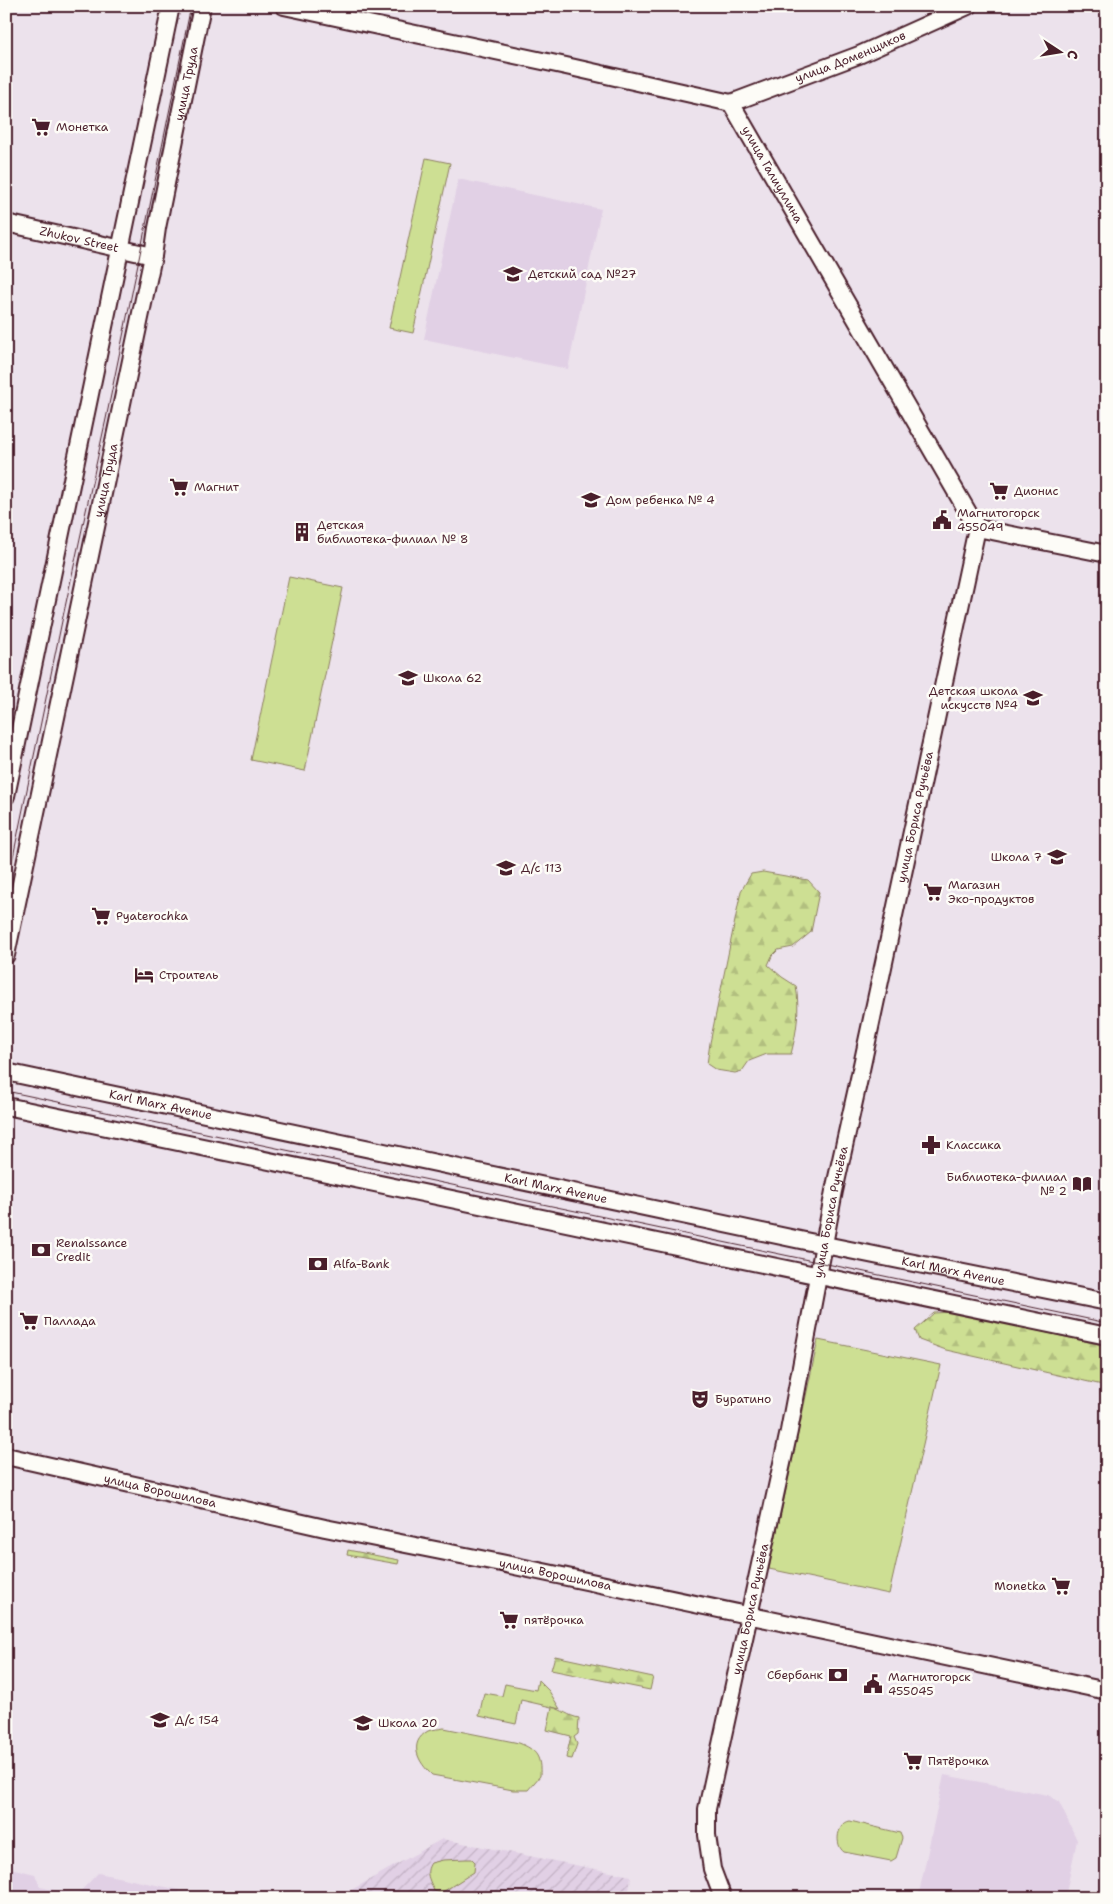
<svg xmlns="http://www.w3.org/2000/svg" width="1113" height="1904" font-family="'Shantell Sans',sans-serif">
  <style>
    .built { fill: #e1d0e5 }
    .industrial { fill: url(#industrial-furrows) }
    .green { fill: #cddf93; stroke: #8c7f5f }
    .forest { fill: url(#forest-firs); stroke: #8c7f5f }
    .lines { fill: none; stroke-linecap: round; stroke-linejoin: round }
    .secondary-casing { stroke: #4a1f2b; stroke-width: 20 }
    .secondary { stroke: #fdfcf7; stroke-width: 16 }
    .tram { stroke: #4a1f2b; stroke-width: 1 }
    .labels { text-anchor: middle; stroke-width: 5; stroke-linejoin: round; paint-order: stroke }
    .street-label { font-size: 12px; fill: #4a1f2b; stroke: #fdfcf7 }
    .poi-label { font-size: 12px; fill: #4a1f2b; stroke: #fdfcf7; text-anchor: start }
  </style>
  <defs>
    <pattern id="industrial-furrows" width="10" height="10" patternUnits="userSpaceOnUse" patternTransform="scale(1.25)"><rect width="10" height="10" fill="#e1d0e5"/><path d="M-1 1l2-2M0 10L10 0M9 11l2-2" fill="none" stroke="#c3b2c5"/></pattern>
    <pattern id="forest-firs" width="22" height="20" patternUnits="userSpaceOnUse" patternTransform="scale(1.25)"><rect width="22" height="20" fill="#cddf93"/><path d="M5 1l3.5 6h-7zM16 11l3.5 6h-7z" fill="#b2bf7f"/></pattern>
  </defs>
  <rect width="100%" height="100%" fill="#ece2ec"/>
  <filter id="ink" filterUnits="userSpaceOnUse"><feTurbulence type="fractalNoise" baseFrequency=".02" numOctaves="2"/><feDisplacementMap in="SourceGraphic" scale="10" xChannelSelector="R" yChannelSelector="G"/><feConvolveMatrix kernelMatrix="1 2 1 2 8 2 1 2 1" color-interpolation-filters="sRGB"/></filter>
  <g filter="url(#ink)">
    <g class="built">
      <path d="M 458,179 L 601,209 L 568,369 L 424,339 Z"/>
      <path d="M 944,1775 L 1048,1795 L 1059,1802 L 1077,1840 L 1065,1898 L 918,1898 Z"/>
      <path d="M 6,1867 L 35,1874 L 40,1887 L 77,1895 L 98,1873 L 180,1890 L 178,1898 L 6,1898 Z"/>
    </g>
    <path class="industrial" d="M 442,1839 L 631,1876 L 628,1898 L 337,1898 Z"/>
    <g class="green">
      <path d="M 426,158 L 450,163 L 413,333 L 389,328 Z"/>
      <path d="M 289,577 L 343,588 L 305,771 L 251,760 Z"/>
      <path d="M 818,1340 L 941,1365 L 889,1594 L 769,1569 Z"/>
      <path d="M 538,1680 L 549,1691 L 560,1709 L 521,1700 L 516,1724 L 479,1716 L 484,1693 L 502,1696 L 505,1684 L 536,1690 Z"/>
      <path d="M 444,1728 L 519,1743 C 537,1750 541,1757 540,1776 L 528,1790 L 513,1790 L 432,1775 C 419,1763 407,1743 428,1731 C 433,1729 440,1729 444,1728 Z"/>
      <path d="M 850,1821 L 900,1833 L 902,1838 L 896,1858 L 891,1861 L 844,1852 C 834,1845 837,1823 850,1821 Z"/>
      <path d="M 466,1859 L 472,1859 L 475,1862 L 474,1872 L 441,1893 L 434,1891 C 430,1880 424,1873 431,1863 L 443,1860 Z"/>
    </g>
    <g class="forest">
      <path d="M 763,872 L 808,880 L 819,892 L 811,932 L 793,947 L 778,950 L 772,956 L 768,965 L 782,977 L 796,986 C 800,1009 797,1031 791,1054 L 767,1054 L 749,1061 L 742,1071 L 735,1073 L 716,1070 L 707,1064 L 710,1043 L 741,891 L 751,874 Z"/>
      <path d="M 952,1312 L 1107,1346 L 1107,1386 L 946,1350 L 919,1340 L 915,1330 L 934,1313 Z"/>
      <path d="M 348,1550 L 399,1560 L 398,1564 L 347,1555 Z"/>
      <path d="M 555,1656 L 653,1677 L 650,1690 L 551,1670 Z"/>
      <path d="M 552,1707 C 563,1710 568,1716 579,1718 L 578,1734 L 574,1737 L 577,1744 L 572,1759 L 566,1758 L 571,1736 L 547,1730 Z"/>
    </g>
    <g class="lines">
      <g class="secondary-casing">
        <g id="secondary">
          <path id="s1" d="M 284,6 L 566,66 L 731,103 L 977,528 L 1107,554"/>
          <path id="s2" d="M 731,103 L 859,55 L 968,6"/>
          <path id="s3" d="M 6,223 L 153,256"/>
          <path d="M 6,796 L 171,6"/>
          <path id="s4" d="M 6,955 L 153,256 L 157,228 L 202,6"/>
          <path id="s5" d="M 6,1072 L 805,1241 L 1107,1302"/>
          <path d="M 6,1106 L 1107,1336"/>
          <path id="s6" d="M 6,1456 L 325,1528 L 501,1563 L 1107,1691"/>
          <path id="s7" d="M 723,1898 L 712,1869 L 707,1835 L 707,1809 L 789,1431 L 834,1191 L 859,1079 L 977,528"/>
        </g>
      </g>
      <use href="#secondary" class="secondary"/>
      <g class="tram">
        <path d="M 6,891 L 62,621 L 106,419 L 191,6"/>
        <path d="M 6,1091 L 1107,1323"/>
      </g>
    </g>
  </g>
  <defs>
    <g id="supermarket-bare" transform="scale(1.5)"><path d="M-6-5.5h2.5l.6 2H6L4.5 2H-2.5L-4.4-4H-6ZM-1.5 3.2a1.3 1.3 0 1 0 .1 0ZM3 3.2a1.3 1.3 0 1 0 .1 0Z" fill="#4a1f2b" stroke="#fdfcf7" stroke-width="2.5" paint-order="stroke"/></g>
    <g id="school-bare" transform="scale(1.5)"><path d="M0-5L7-2L0 1L-7-2ZM-4 1L0 2.5L4 1V4Q0 6-4 4Z" fill="#4a1f2b" stroke="#fdfcf7" stroke-width="2.5" paint-order="stroke"/></g>
    <g id="civic-bare" transform="scale(1.5)"><path d="M-.6-6.5H3V-4.5H.6V-3L4-1V1h2V6H-6V1h2V-1L-.6-3ZM-1.2 2.5V6h2.4V2.5Z" fill="#4a1f2b" stroke="#fdfcf7" stroke-width="2.5" paint-order="stroke"/></g>
    <g id="building-bare" transform="scale(1.5)"><path d="M-4-6H4V6H1V3H-1V6H-4ZM-2.5-4.3h1.7v1.8h-1.7ZM.8-4.3h1.7v1.8H.8ZM-2.5-1h1.7V.8h-1.7ZM.8-1h1.7V.8H.8Z" fill="#4a1f2b" stroke="#fdfcf7" stroke-width="2.5" paint-order="stroke"/></g>
    <g id="hotel-bare" transform="scale(1.5)"><path d="M-6-4.5h1.5V1H6V5H4.5V3h-9V5H-6ZM-4 0a1.8 1.8 0 1 1 3.6 0ZM.5 0V-2.5h3Q6-2.5 6 0Z" fill="#4a1f2b" stroke="#fdfcf7" stroke-width="2.5" paint-order="stroke"/></g>
    <g id="pharmacy-bare" transform="scale(1.5)"><path d="M-2-6h4v4h4v4h-4v4h-4v-4h-4v-4h4Z" fill="#4a1f2b" stroke="#fdfcf7" stroke-width="2.5" paint-order="stroke"/></g>
    <g id="library-bare" transform="scale(1.5)"><path d="M-6-4Q-3-5.5-.7-3.5V5Q-3 3-6 4ZM6-4Q3-5.5 .7-3.5V5Q3 3 6 4Z" fill="#4a1f2b" stroke="#fdfcf7" stroke-width="2.5" paint-order="stroke"/></g>
    <g id="bank-bare" transform="scale(1.5)"><path d="M-6-4H6V4H-6ZM0-2.3a2.3 2.3 0 1 0 0 4.6a2.3 2.3 0 1 0 0-4.6Z" fill="#4a1f2b" stroke="#fdfcf7" stroke-width="2.5" paint-order="stroke"/></g>
    <g id="theatre-bare" transform="scale(1.5)"><path d="M-5-5.5Q0-4 5-5.5V0Q5 5 0 6Q-5 5-5 0ZM-3.3-2.5H-1v1.5H-3.3ZM1-2.5H3.3v1.5H1ZM-2.8 1Q0 5.5 2.8 1Z" fill="#4a1f2b" stroke="#fdfcf7" stroke-width="2.5" paint-order="stroke"/></g>
  </defs>
  <g fill-rule="evenodd">
    <use href="#supermarket-bare" x="41" y="127"/>
    <use href="#school-bare" x="513" y="274"/>
    <use href="#supermarket-bare" x="179" y="487"/>
    <use href="#supermarket-bare" x="999" y="491"/>
    <use href="#school-bare" x="591" y="500"/>
    <use href="#civic-bare" x="942" y="520"/>
    <use href="#building-bare" x="302" y="532"/>
    <use href="#school-bare" x="408" y="678"/>
    <use href="#school-bare" x="1033" y="698"/>
    <use href="#school-bare" x="1057" y="857"/>
    <use href="#school-bare" x="506" y="868"/>
    <use href="#supermarket-bare" x="933" y="892"/>
    <use href="#supermarket-bare" x="101" y="916"/>
    <use href="#hotel-bare" x="144" y="975"/>
    <use href="#pharmacy-bare" x="931" y="1145"/>
    <use href="#library-bare" x="1082" y="1184"/>
    <use href="#bank-bare" x="41" y="1250"/>
    <use href="#bank-bare" x="318" y="1264"/>
    <use href="#supermarket-bare" x="29" y="1321"/>
    <use href="#theatre-bare" x="700" y="1399"/>
    <use href="#supermarket-bare" x="1061" y="1586"/>
    <use href="#supermarket-bare" x="509" y="1620"/>
    <use href="#bank-bare" x="838" y="1675"/>
    <use href="#civic-bare" x="873" y="1684"/>
    <use href="#school-bare" x="160" y="1720"/>
    <use href="#school-bare" x="363" y="1723"/>
    <use href="#supermarket-bare" x="913" y="1761"/>
  </g>
  <g class="labels">
    <g class="street-label">
      <text dy="4" stroke="none"><textPath href="#s2" startOffset="128">улица Доменщиков</textPath></text>
      <text dy="4" stroke="none"><textPath href="#s4" startOffset="890">улица Труда</textPath></text>
      <text dy="4" stroke="none"><textPath href="#s1" startOffset="540">улица Галиуллина</textPath></text>
      <text dy="4" stroke="none"><textPath href="#s3" startOffset="75">Zhukov Street</textPath></text>
      <text dy="4" stroke="none"><textPath href="#s4" startOffset="485">улица Труда</textPath></text>
      <text dy="4" stroke="none"><textPath href="#s7" startOffset="1105">улица Бориса Ручьёва</textPath></text>
      <text dy="4" stroke="none"><textPath href="#s5" startOffset="158">Karl Marx Avenue</textPath></text>
      <text dy="4" stroke="none"><textPath href="#s5" startOffset="562">Karl Marx Avenue</textPath></text>
      <text dy="4" stroke="none"><textPath href="#s7" startOffset="701">улица Бориса Ручьёва</textPath></text>
      <text dy="4" stroke="none"><textPath href="#s5" startOffset="968">Karl Marx Avenue</textPath></text>
      <text dy="4" stroke="none"><textPath href="#s6" startOffset="158">улица Ворошилова</textPath></text>
      <text dy="4" stroke="none"><textPath href="#s6" startOffset="562">улица Ворошилова</textPath></text>
      <text dy="4" stroke="none"><textPath href="#s7" startOffset="296">улица Бориса Ручьёва</textPath></text>
    </g>
    <g class="poi-label">
      <text x="56" y="131">Монетка</text>
      <text x="528" y="278">Детский сад №27</text>
      <text x="194" y="491">Магнит</text>
      <text x="1014" y="495">Дионис</text>
      <text x="606" y="504">Дом ребенка № 4</text>
      <text x="957" y="517">Магнитогорск<tspan x="957" dy="14">455049</tspan></text>
      <text x="317" y="529">Детская<tspan x="317" dy="14">библиотека-филиал № 8</tspan></text>
      <text x="423" y="682">Школа 62</text>
      <text x="1018" y="695" text-anchor="end">Детская школа<tspan x="1018" dy="14">искусств №4</tspan></text>
      <text x="1042" y="861" text-anchor="end">Школа 7</text>
      <text x="521" y="872">Д/с 113</text>
      <text x="948" y="889">Магазин<tspan x="948" dy="14">Эко-продуктов</tspan></text>
      <text x="116" y="920">Pyaterochka</text>
      <text x="159" y="979">Строитель</text>
      <text x="946" y="1149">Классика</text>
      <text x="1067" y="1181" text-anchor="end">Библиотека-филиал<tspan x="1067" dy="14">№ 2</tspan></text>
      <text x="56" y="1247">Renaissance<tspan x="56" dy="14">Credit</tspan></text>
      <text x="333" y="1268">Alfa-Bank</text>
      <text x="44" y="1325">Паллада</text>
      <text x="715" y="1403">Буратино</text>
      <text x="1046" y="1590" text-anchor="end">Monetka</text>
      <text x="524" y="1624">пятёрочка</text>
      <text x="823" y="1679" text-anchor="end">Сбербанк</text>
      <text x="888" y="1681">Магнитогорск<tspan x="888" dy="14">455045</tspan></text>
      <text x="175" y="1724">Д/с 154</text>
      <text x="378" y="1727">Школа 20</text>
      <text x="928" y="1765">Пятёрочка</text>
    </g>
  </g>
  <rect width="1113" height="1904" fill="none" stroke="#fdfcf7" stroke-width="25"/>
  <rect x="12" y="12" width="1088" height="1879" fill="none" stroke="#4a1f2b" stroke-width="2" filter="url(#ink)"/>
  <g transform="translate(1060 52) rotate(102)" stroke="#fdfcf7" stroke-width="4" paint-order="stroke">
  <path d="M0-4L9 19L0 12L-9 19Z" fill="#4a1f2b"/>
  <text y="-8" font-size="14" font-weight="bold" text-anchor="middle" fill="#4a1f2b">С</text>
  </g>
</svg>
